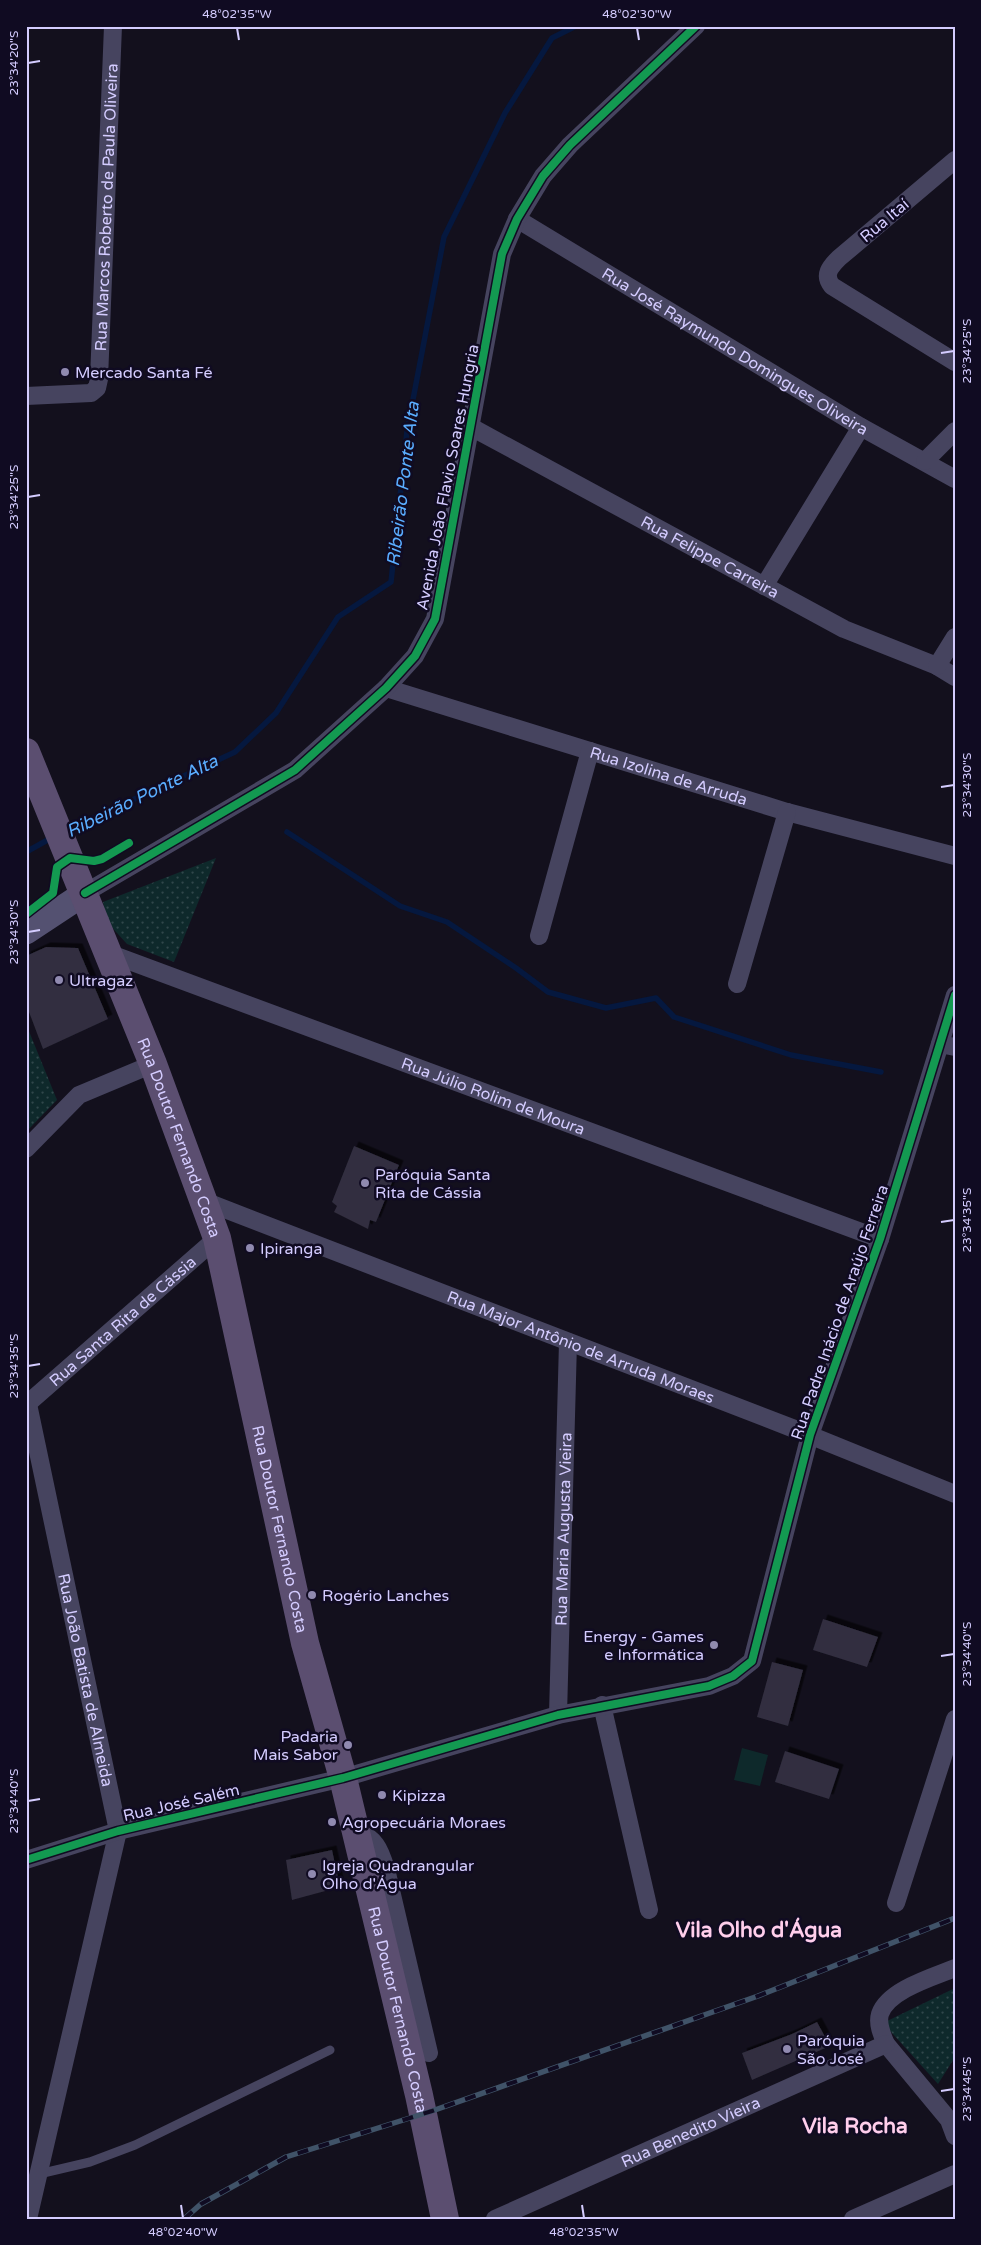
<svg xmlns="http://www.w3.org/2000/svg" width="981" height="2245" font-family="'Varela Round',sans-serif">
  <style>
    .park { fill: url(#park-dots) }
    .garden { fill: #0e292b }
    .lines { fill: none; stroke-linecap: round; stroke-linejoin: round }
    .stream { stroke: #05183f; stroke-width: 5.5 }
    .building { fill: #312e3f; filter: url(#shadow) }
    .lane { stroke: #46445f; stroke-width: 9 }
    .street { stroke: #46445f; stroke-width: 18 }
    .secondary { stroke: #545171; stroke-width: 25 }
    .primary { stroke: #5b4e70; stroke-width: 28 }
    .rail-casing { stroke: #405368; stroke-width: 5.5 }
    .rail { stroke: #100b22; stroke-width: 4; stroke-dasharray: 11; stroke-linecap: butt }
    .cycleway-casing { stroke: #100b22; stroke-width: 11 }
    .cycleway { stroke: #139951; stroke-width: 8 }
    .ticks { fill: none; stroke: #d4ccff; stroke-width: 2 }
    .poi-dot { fill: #908ab0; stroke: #100b22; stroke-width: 2 }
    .labels { text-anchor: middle; stroke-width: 5; stroke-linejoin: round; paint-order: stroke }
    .street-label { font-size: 16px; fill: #d4ccff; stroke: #100b22 }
    .poi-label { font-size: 16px; fill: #d4ccff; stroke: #100b22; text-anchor: start }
    .water-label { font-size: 18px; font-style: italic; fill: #5aadff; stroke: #100b22 }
    .district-label { font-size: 21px; font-weight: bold; fill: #ffceec; stroke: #100b22 }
    .neatline { fill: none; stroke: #d4ccff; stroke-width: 2 }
    .ticks-label { font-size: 12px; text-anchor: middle; fill: #d4ccff }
  </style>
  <defs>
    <pattern id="park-dots" width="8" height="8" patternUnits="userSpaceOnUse" patternTransform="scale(1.25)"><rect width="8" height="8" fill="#0e292b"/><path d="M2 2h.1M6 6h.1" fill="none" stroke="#30474b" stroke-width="1.8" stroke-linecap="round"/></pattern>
    <filter id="shadow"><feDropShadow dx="4.5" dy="-4.5" stdDeviation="0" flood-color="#0009"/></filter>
  </defs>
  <rect width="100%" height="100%" fill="#13101d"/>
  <g class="park">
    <path d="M 216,858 L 174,962 L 127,944 L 107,922 L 103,902 Z"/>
    <path d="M 26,1024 L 57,1100 L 26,1132 Z"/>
    <path d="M 955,1988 L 955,2057 L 938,2084 L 883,2023 Z"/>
  </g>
  <path class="garden" d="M 742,1748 L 768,1755 L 760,1786 L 734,1780 Z"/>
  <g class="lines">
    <g class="stream">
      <path d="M 66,831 L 235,752 L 276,713 L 338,617 L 391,582 L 407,431 L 444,237 L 505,113 L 552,38 L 576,26"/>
      <path d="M 287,832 L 400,906 L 447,922 L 516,968 L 548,992 L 606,1008 L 656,998 L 674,1017 L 791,1055 L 881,1072"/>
      <path d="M 26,852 L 53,837"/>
    </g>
  </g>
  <g class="building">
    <path d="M 46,947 L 78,948 L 108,1019 L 43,1049 L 26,1004 L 26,956 Z"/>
    <path d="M 354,1146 L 399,1165 L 376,1222 L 370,1220 L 368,1229 L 334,1212 L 337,1206 L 332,1202 Z"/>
    <path d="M 823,1619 L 878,1637 L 867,1667 L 813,1650 Z"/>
    <path d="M 772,1662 L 803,1670 L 788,1726 L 757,1717 Z"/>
    <path d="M 785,1751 L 839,1769 L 829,1799 L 775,1782 Z"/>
    <path d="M 332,1850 L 340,1887 L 292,1900 L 286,1860 Z"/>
    <path d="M 817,2022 L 830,2046 L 752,2080 L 742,2053 L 792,2034 Z"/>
  </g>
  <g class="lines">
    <path class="lane" d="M 39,2174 L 90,2162 L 135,2145 L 330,2050"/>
    <g class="street">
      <path d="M 955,160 L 839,258 C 830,267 823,275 832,286 L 955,362"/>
      <path id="s1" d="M 517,219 L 861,427 L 955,479"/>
      <path id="s2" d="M 26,396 L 91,393 L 97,388 L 99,379 L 113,26"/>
      <path id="s3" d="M 471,427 L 844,629 L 937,666 L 955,677"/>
      <path d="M 925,461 L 955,431"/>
      <path d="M 764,586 L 861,427"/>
      <path d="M 937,666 L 955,637"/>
      <path id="s4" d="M 386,688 L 787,812 L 955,856"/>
      <path d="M 85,893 L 295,770 L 386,688 L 415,656 L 435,619 L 502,254 L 517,219 L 543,176 L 570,145 L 696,26"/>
      <path d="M 539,936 L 590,751"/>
      <path id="s5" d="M 108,953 L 880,1239"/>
      <path d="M 737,984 L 787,812"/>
      <path d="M 940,1044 L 955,1047"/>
      <path d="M 26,1149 L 79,1095 L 153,1064"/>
      <path id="s6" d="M 204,1201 L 792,1428 L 955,1494"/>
      <path id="s7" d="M 28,1404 L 118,1831 L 28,2219"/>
      <path id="s8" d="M 26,1405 L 217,1238"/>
      <path d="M 602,1705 L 649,1910"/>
      <path id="s9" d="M 558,1715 L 568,1342"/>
      <path d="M 355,1828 C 376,1841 379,1846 386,1869 L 429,2053"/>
      <path d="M 26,1860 L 118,1831 L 343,1778 L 558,1715 L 709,1686 L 733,1676 L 752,1661 L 810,1435 L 880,1239 L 955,995"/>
      <path d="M 896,1903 L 955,1719"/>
      <path d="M 955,1968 C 933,1977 888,1990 880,2014 C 877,2024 882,2035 886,2044 L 949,2120 L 955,2136"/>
      <path id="s10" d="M 495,2219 L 886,2044"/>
      <path d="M 853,2219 L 955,2174"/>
    </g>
    <path class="secondary" d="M 26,932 L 85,893"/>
    <path class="primary" id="s11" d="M 26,752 L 153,1064 L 217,1238 L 305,1643 L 343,1778 L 419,2095 L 445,2219"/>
    <g class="rail-casing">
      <path id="rail" d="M 184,2219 L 201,2204 L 286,2157 L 432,2111 L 758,1996 L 955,1918"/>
    </g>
    <use href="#rail" class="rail"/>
    <g class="cycleway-casing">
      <g id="cycleway">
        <path d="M 85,893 L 295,770 L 386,688 L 415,656 L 435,619 L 502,254 L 517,219 L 543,176 L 570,145 L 696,26"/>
        <path d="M 26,914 L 53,893 L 57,867 L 70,858 L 94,861 L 102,859 L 129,843"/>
        <path d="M 26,1860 L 118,1831 L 343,1778 L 558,1715 L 709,1686 L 733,1676 L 752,1661 L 810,1435 L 880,1239 L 955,995"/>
      </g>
    </g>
    <use href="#cycleway" class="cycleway"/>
  </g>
  <path class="ticks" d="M 237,28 L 239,40M 637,28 L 639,40M 28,63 L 40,61M 941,353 L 954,351M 28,497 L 40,495M 941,787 L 954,785M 28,932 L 40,930M 941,1222 L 954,1220M 28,1366 L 40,1364M 941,1656 L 954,1654M 28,1801 L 40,1799M 941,2091 L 954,2089M 181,2205 L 183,2218M 582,2205 L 584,2218"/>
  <g class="poi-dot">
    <circle cx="65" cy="372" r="5"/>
    <circle cx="59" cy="980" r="5"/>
    <circle cx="365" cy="1183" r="5"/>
    <circle cx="250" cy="1248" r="5"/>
    <circle cx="312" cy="1595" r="5"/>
    <circle cx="714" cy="1645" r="5"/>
    <circle cx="348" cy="1745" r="5"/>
    <circle cx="382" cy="1795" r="5"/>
    <circle cx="332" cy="1822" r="5"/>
    <circle cx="312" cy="1874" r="5"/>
    <circle cx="787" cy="2049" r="5"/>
  </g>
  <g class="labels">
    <g class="street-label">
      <text dy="6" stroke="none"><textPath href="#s2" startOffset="254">Rua Marcos Roberto de Paula Oliveira</textPath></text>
      <text transform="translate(884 220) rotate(-40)" y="6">Rua Itaí</text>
      <text dy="6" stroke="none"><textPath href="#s1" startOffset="255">Rua José Raymundo Domingues Oliveira</textPath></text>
      <text transform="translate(447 477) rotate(-79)" y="6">Avenida João Flavio Soares Hungria</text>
      <text dy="6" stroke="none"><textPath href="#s3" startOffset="272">Rua Felippe Carreira</textPath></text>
      <text dy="6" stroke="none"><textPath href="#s4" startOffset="296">Rua Izolina de Arruda</textPath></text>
      <text dy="6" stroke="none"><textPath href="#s5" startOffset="411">Rua Júlio Rolim de Moura</textPath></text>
      <text dy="6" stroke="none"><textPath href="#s11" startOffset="415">Rua Doutor Fernando Costa</textPath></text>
      <text transform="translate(839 1312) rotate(-71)" y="6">Rua Padre Inácio de Araújo Ferreira</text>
      <text dy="6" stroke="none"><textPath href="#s8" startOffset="128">Rua Santa Rita de Cássia</textPath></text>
      <text dy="6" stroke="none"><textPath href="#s6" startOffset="404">Rua Major Antônio de Arruda Moraes</textPath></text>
      <text dy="6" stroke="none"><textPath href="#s9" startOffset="186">Rua Maria Augusta Vieira</textPath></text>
      <text dy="6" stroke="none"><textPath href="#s11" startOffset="820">Rua Doutor Fernando Costa</textPath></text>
      <text dy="6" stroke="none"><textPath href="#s7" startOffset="282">Rua João Batista de Almeida</textPath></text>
      <text transform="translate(181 1802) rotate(-13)" y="6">Rua José Salém</text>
      <text dy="6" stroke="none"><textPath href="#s11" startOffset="1315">Rua Doutor Fernando Costa</textPath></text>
      <text dy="6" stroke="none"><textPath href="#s10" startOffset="214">Rua Benedito Vieira</textPath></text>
    </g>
    <g class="poi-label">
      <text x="75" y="378">Mercado Santa Fé</text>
      <text x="69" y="986">Ultragaz</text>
      <text x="375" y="1180">Paróquia Santa<tspan x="375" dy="18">Rita de Cássia</tspan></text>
      <text x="260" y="1254">Ipiranga</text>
      <text x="322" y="1601">Rogério Lanches</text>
      <text x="704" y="1642" text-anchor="end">Energy - Games<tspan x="704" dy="18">e Informática</tspan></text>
      <text x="338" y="1742" text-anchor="end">Padaria<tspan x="338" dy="18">Mais Sabor</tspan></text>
      <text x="392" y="1801">Kipizza</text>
      <text x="342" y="1828">Agropecuária Moraes</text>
      <text x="322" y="1871">Igreja Quadrangular<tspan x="322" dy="18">Olho d'Água</tspan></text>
      <text x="797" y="2046">Paróquia<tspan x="797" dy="18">São José</tspan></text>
    </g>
    <g class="water-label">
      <text transform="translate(403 484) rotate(-83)" y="6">Ribeirão Ponte Alta</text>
      <text transform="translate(142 796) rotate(-26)" y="6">Ribeirão Ponte Alta</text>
    </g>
    <g class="district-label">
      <text x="759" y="1937">Vila Olho d'Água</text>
      <text x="855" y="2133">Vila Rocha</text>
    </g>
  </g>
  <rect width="981" height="2245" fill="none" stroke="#100b22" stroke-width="55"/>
  <rect x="28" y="28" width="926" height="2190" class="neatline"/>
  <g class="ticks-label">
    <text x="237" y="18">48°02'35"W</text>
    <text x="637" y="18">48°02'30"W</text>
    <text transform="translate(14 63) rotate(-90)" y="4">23°34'20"S</text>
    <text transform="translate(967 351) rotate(-90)" y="4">23°34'25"S</text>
    <text transform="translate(14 497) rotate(-90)" y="4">23°34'25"S</text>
    <text transform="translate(967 785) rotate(-90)" y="4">23°34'30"S</text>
    <text transform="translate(14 932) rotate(-90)" y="4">23°34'30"S</text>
    <text transform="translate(967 1220) rotate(-90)" y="4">23°34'35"S</text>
    <text transform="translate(14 1366) rotate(-90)" y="4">23°34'35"S</text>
    <text transform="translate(967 1654) rotate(-90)" y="4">23°34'40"S</text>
    <text transform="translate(14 1801) rotate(-90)" y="4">23°34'40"S</text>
    <text transform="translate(967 2089) rotate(-90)" y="4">23°34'45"S</text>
    <text x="183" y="2236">48°02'40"W</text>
    <text x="584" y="2236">48°02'35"W</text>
  </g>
</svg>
